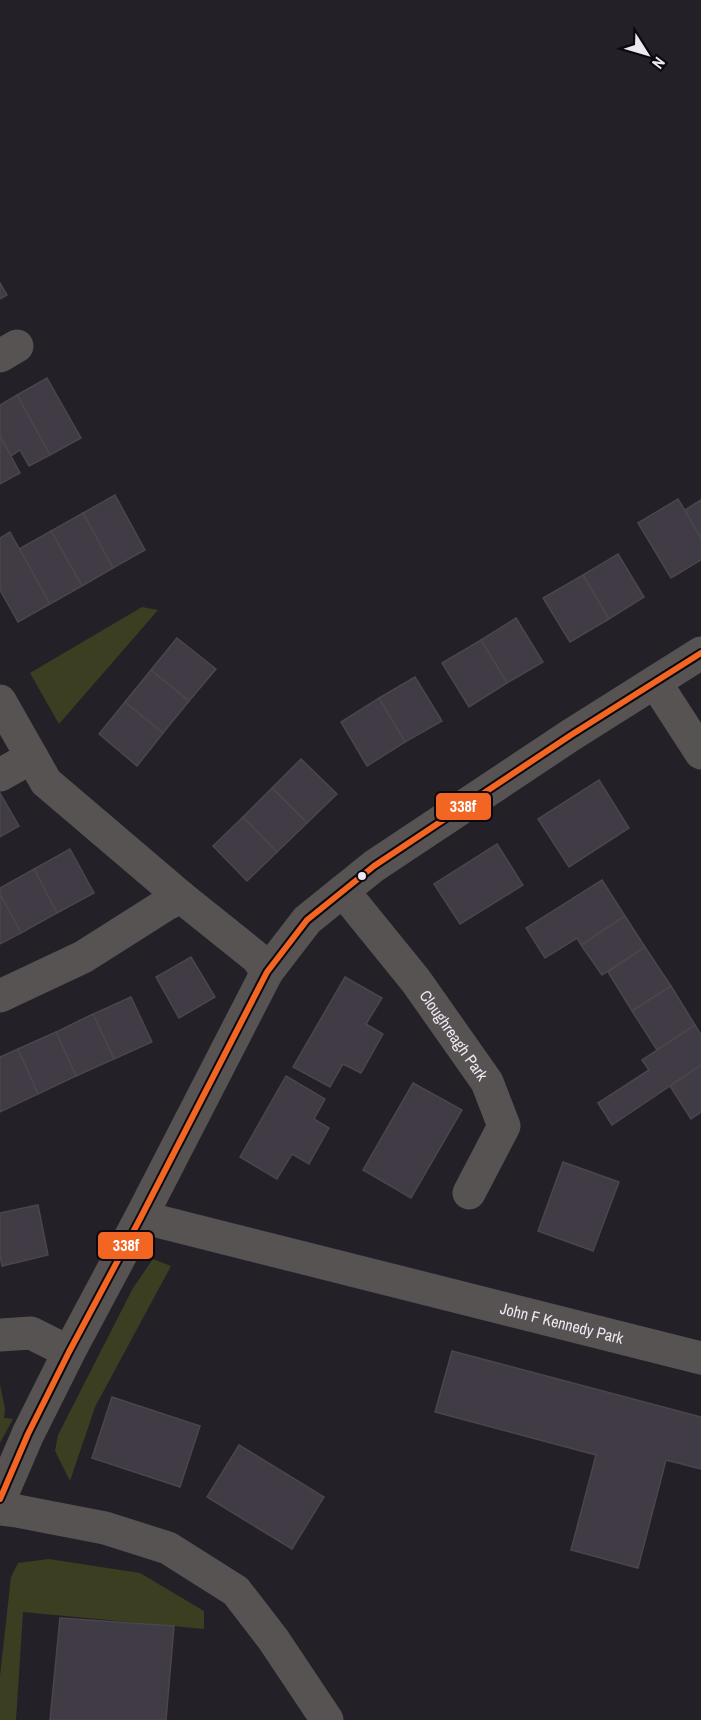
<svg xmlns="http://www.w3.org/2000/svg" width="701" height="1720" font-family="'Archivo Narrow',sans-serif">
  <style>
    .green { fill: #3b3e21 }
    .building { fill: #413b46; stroke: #49464c; stroke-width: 1.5 }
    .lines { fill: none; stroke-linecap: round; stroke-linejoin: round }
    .minor { stroke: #565352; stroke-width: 33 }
    .bus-1-casing { stroke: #0c080f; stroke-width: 10 }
    .bus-1 { stroke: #f26522; stroke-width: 6 }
    .bus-dot { fill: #ede8f2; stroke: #0c080f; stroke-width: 2 }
    .labels { text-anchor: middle; stroke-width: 4.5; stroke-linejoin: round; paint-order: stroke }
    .street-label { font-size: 16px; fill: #ede8f2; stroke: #0c080f }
    .line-badge { stroke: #0c080f; stroke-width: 2 }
    .badge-label { font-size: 16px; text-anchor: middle; font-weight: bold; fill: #fff }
  </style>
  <rect width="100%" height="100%" fill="#242028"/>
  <g class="green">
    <path d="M 142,607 L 158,610 L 59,724 L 30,673 Z"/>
    <path d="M 153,1259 L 171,1266 L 95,1407 L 70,1481 L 55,1451 L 58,1435 L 133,1288 Z"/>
    <path d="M 0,1384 L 5,1409 L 4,1418 L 13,1419 L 0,1443 Z"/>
    <path d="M 49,1559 L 140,1573 L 204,1611 L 204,1629 L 23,1612 L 16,1720 L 0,1720 L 0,1676 L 11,1577 L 18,1563 Z"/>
  </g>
  <g class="building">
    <path d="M 0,283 L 7,295 L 0,299 Z"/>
    <path d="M 47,378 L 81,438 L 50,455 L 17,395 Z"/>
    <path d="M 17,395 L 50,455 L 29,466 L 20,450 L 11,456 L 0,436 L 0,405 Z"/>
    <path d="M 0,436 L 20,473 L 0,484 Z"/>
    <path d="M 115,495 L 145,550 L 113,568 L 83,513 Z"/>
    <path d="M 678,499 L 701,538 L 701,560 L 671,578 L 638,523 Z"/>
    <path d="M 701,500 L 701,538 L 685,510 Z"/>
    <path d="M 83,513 L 113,568 L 82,586 L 51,531 Z"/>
    <path d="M 51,531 L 82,586 L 50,604 L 19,549 Z"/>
    <path d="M 10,532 L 50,604 L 18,622 L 0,590 L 0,538 Z"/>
    <path d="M 618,554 L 644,597 L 609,619 L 583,575 Z"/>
    <path d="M 583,575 L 609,619 L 570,642 L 543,598 Z"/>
    <path d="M 516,618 L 543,662 L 507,683 L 481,640 Z"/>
    <path d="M 177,638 L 216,669 L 189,701 L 151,670 Z"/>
    <path d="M 481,640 L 507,683 L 469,707 L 442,663 Z"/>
    <path d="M 151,670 L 189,701 L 163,733 L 125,702 Z"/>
    <path d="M 415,677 L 442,721 L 405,742 L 379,698 Z"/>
    <path d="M 379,698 L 405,742 L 367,766 L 341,722 Z"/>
    <path d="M 125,702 L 163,733 L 137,766 L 99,734 Z"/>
    <path d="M 301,759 L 337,794 L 307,823 L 272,788 Z"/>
    <path d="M 599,780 L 629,828 L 569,867 L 538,819 Z"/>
    <path d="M 272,788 L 307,823 L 277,852 L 243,817 Z"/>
    <path d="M 0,793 L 19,826 L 0,837 Z"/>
    <path d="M 243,817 L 277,852 L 247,881 L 213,846 Z"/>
    <path d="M 497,844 L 523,885 L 460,924 L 434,884 Z"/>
    <path d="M 70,849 L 94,893 L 57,913 L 34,869 Z"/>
    <path d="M 34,869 L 57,913 L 21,933 L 0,894 L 0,888 Z"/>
    <path d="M 602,880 L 625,916 L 581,945 L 577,938 L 545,958 L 526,928 Z"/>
    <path d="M 0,894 L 21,933 L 0,944 Z"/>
    <path d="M 625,916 L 645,947 L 602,975 L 581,945 Z"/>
    <path d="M 645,947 L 671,986 L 632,1011 L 608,972 Z"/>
    <path d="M 191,957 L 215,997 L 179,1018 L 156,977 Z"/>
    <path d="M 345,977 L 382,998 L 366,1024 L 383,1034 L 361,1073 L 343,1064 L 330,1087 L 293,1067 Z"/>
    <path d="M 671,986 L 695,1025 L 657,1050 L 632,1011 Z"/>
    <path d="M 131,997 L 152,1042 L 114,1059 L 93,1014 Z"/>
    <path d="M 93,1014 L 114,1059 L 76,1076 L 56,1032 Z"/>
    <path d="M 695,1025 L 701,1035 L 701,1065 L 612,1125 L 598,1103 L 649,1070 L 642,1060 Z"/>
    <path d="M 56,1032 L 76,1076 L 38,1094 L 18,1049 Z"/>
    <path d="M 18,1049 L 38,1094 L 0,1112 L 0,1057 Z"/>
    <path d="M 701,1065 L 701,1112 L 691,1119 L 670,1086 Z"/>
    <path d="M 286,1076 L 325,1099 L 314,1119 L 329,1128 L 309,1164 L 292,1154 L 277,1179 L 240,1157 Z"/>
    <path d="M 413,1083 L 462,1110 L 411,1198 L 363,1170 Z"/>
    <path d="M 563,1162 L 619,1182 L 593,1251 L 538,1231 Z"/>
    <path d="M 38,1205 L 48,1255 L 2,1266 L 0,1255 L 0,1213 Z"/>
    <path d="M 452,1351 L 701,1417 L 701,1469 L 666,1460 L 638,1568 L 571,1550 L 596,1455 L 435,1412 Z"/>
    <path d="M 112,1397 L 200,1426 L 180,1487 L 92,1458 Z"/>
    <path d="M 239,1445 L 324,1497 L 292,1549 L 207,1497 Z"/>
    <path d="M 60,1618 L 174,1626 L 166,1720 L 50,1720 Z"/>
  </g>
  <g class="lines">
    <g class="minor">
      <path d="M 0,356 L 17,346"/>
      <path d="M 655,682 L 701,753"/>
      <path d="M 0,701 L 46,782 L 181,897"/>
      <path d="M 0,775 L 32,757"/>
      <path id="s1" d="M 343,891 L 416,981 L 487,1082 L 504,1126 L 469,1193"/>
      <path d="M 0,996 L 83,957 L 165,905 L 181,897 L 257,958 L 267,972"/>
      <path id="s2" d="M 141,1217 L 701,1358"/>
      <path d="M 0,1335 L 31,1333 L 69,1352"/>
      <path d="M 0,1499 L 28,1434 L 69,1352 L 141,1217 L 267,972 L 307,920 L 374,866 L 571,735 L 701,653"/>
      <path d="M 0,1509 L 17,1511 L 105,1528 L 168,1548 L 236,1591 L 273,1639 L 327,1720"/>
    </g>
    <g class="bus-1-casing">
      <path id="bus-1" d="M 0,1499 L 28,1434 L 69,1352 L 141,1217 L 267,972 L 307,920 L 374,866 L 571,735 L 701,653"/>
    </g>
    <use href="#bus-1" class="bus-1"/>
  </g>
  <circle class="bus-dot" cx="362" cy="876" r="5"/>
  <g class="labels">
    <g class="street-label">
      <text dy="6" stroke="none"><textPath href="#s1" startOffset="182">Cloughreagh Park</textPath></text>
      <text dy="6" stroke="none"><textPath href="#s2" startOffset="434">John F Kennedy Park</textPath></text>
    </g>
  </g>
  <g class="line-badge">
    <rect x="435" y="792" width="57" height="29" rx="6" fill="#f26522"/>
    <rect x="97" y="1231" width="57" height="29" rx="6" fill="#f26522"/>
  </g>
  <g class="badge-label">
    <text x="463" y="812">338f</text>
    <text x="126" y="1251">338f</text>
  </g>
  <g transform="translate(647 54) rotate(127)" stroke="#0c080f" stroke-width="4.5" paint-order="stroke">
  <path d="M0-4.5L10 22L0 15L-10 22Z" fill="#ede8f2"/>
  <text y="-9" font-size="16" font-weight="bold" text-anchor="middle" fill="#ede8f2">N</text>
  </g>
</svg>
